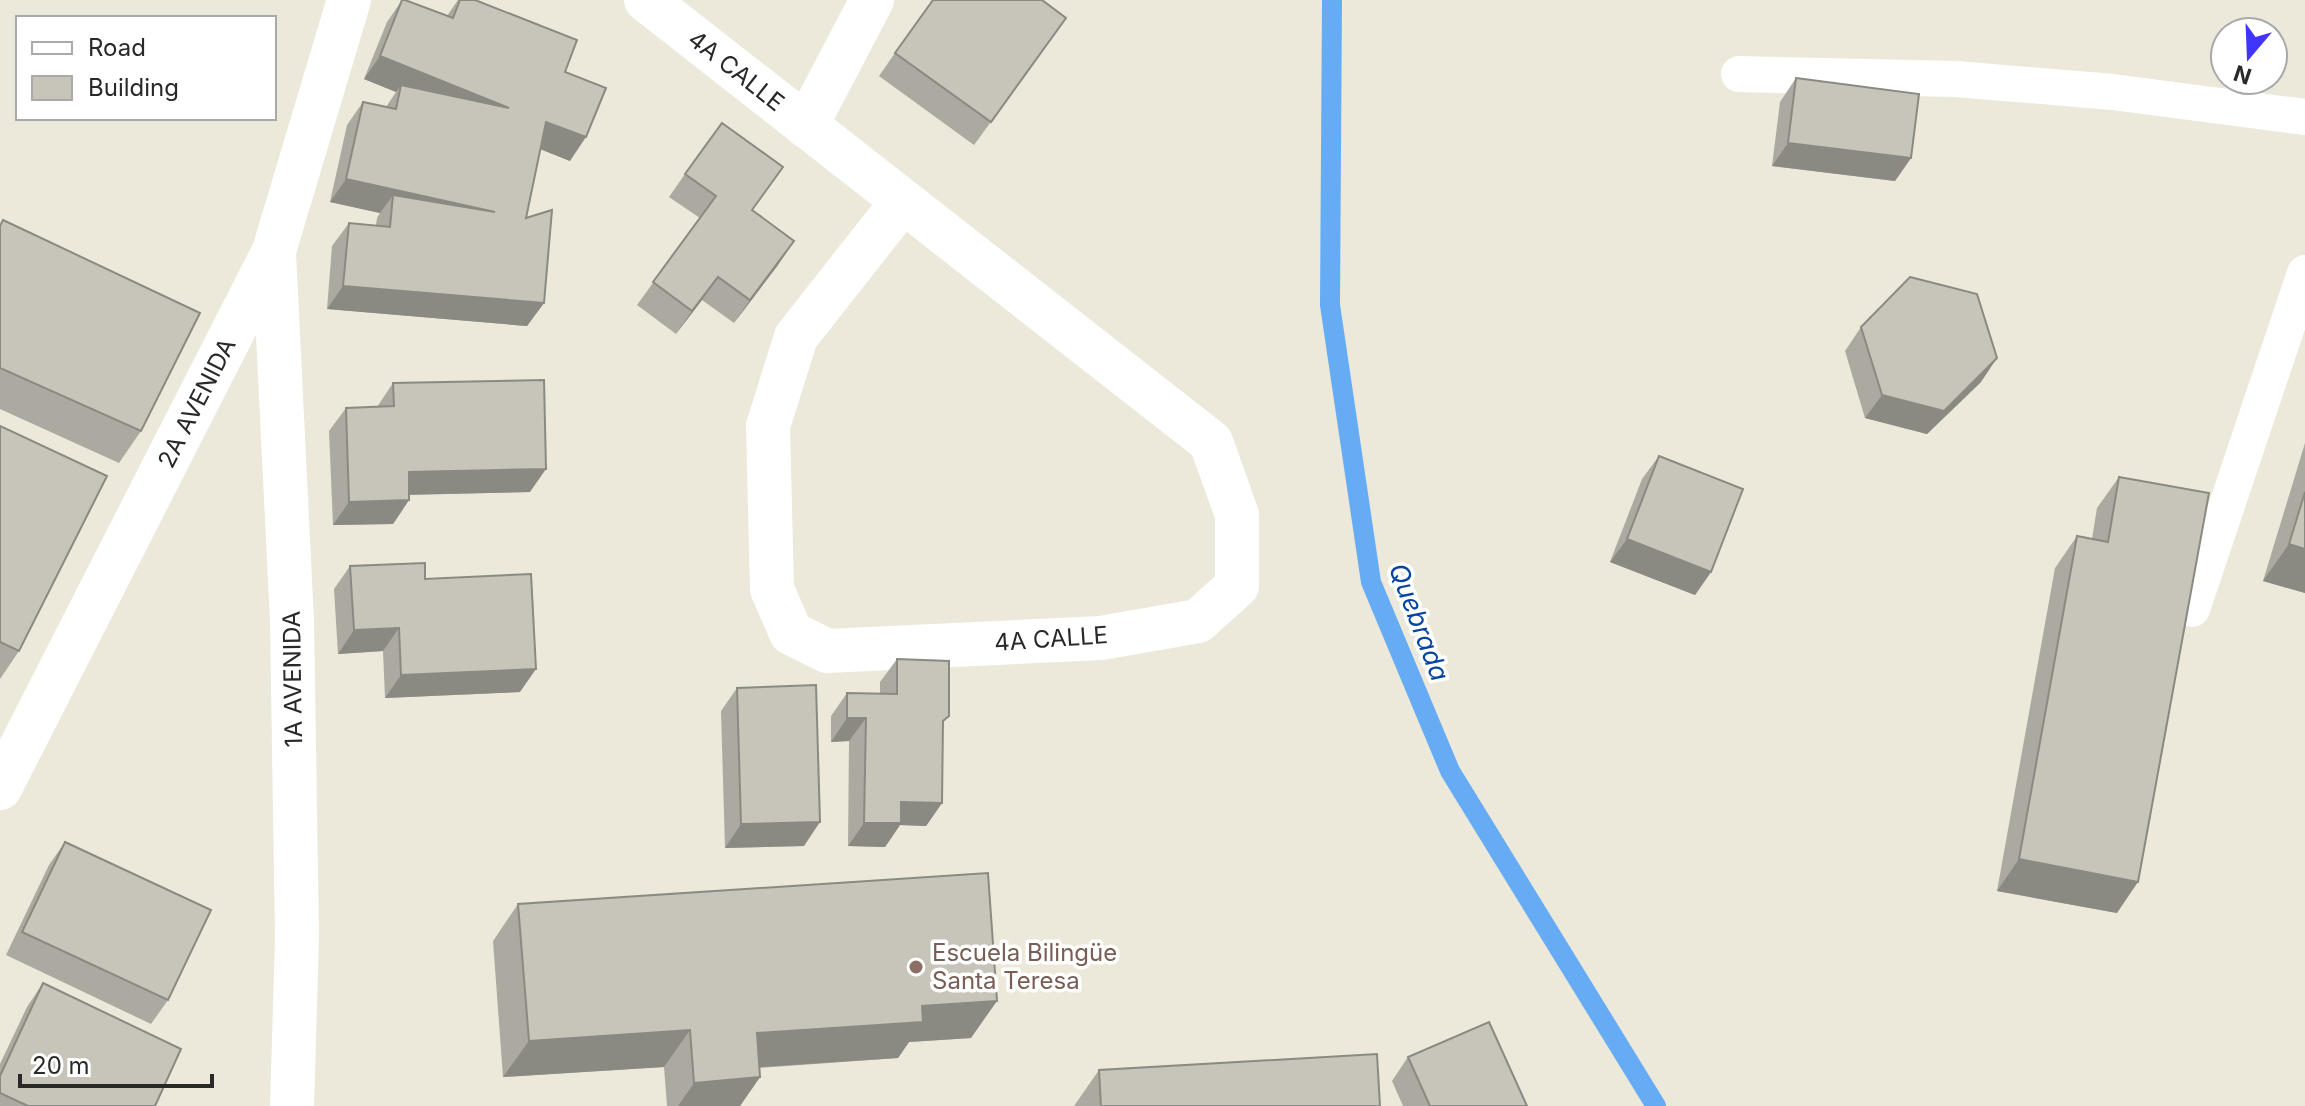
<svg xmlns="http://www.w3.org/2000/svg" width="2305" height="1106" font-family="Inter,sans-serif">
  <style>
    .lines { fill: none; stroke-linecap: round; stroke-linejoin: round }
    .stream { stroke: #66acf5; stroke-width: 20 }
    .service { stroke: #fff; stroke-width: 36 }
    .minor { stroke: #fff; stroke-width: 44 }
    .wall { fill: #aba9a0 }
    .shaded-wall { fill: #8b8a82 }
    .building { fill: #c7c5ba; stroke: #8b8a82; stroke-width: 2 }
    .education-dot { fill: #8d6e63; stroke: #fff; stroke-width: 3 }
    .labels { text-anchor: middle; stroke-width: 7; stroke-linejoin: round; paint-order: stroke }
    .street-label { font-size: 24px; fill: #292929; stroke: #fff }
    .education-label { font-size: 24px; fill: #785e54; stroke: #fff; text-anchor: start }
    .water-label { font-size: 26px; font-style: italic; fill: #0545a1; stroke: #fff }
  </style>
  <rect width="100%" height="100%" fill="#ece9da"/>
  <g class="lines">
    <path class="stream" d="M 1332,0 L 1330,305 L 1371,582 L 1450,771 L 1656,1106"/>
    <g class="service">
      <path d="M 1739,74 L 1956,79 L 2113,92 L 2305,117"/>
      <path d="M 2192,609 L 2305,273"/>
    </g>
    <g class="minor">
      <path d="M 646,0 L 1211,442 L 1237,515 L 1237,586 L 1198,621 L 1101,638 L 827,651 L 791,633 L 772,589 L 768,426 L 796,337 L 903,201"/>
      <path d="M 806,126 L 872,0"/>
      <path d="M 274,253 L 292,621 L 297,938 L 292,1106"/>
      <path d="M 0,788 L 274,251 L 349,0"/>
    </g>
  </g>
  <g class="wall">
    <path d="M 402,0 L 447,16 L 458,0 L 475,0 L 565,72 L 570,161 L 540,149 L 526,218 L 544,303 L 527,326 L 327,309 L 332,246 L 349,223 L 376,225 L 377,218 L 380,213 L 330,202 L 347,125 L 363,102 L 386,107 L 396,92 L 364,79 L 387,22 Z"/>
    <path d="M 1050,41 L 974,145 L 879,76 L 895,53 Z"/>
    <path d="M 1796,78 L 1911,158 L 1895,181 L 1772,166 L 1780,102 Z"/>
    <path d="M 685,174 L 752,210 L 778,265 L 734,323 L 702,300 L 676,334 L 637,305 L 700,218 L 669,197 Z"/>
    <path d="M 3,220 L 141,431 L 119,463 L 0,409 L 0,224 Z"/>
    <path d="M 1861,327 L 1981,382 L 1927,434 L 1865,418 L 1845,351 Z"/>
    <path d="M 393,383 L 530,492 L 409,495 L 409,500 L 393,524 L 333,525 L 329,431 L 346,408 L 377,407 Z"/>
    <path d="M 0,426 L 19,651 L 0,679 Z"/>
    <path d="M 2305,443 L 2305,593 L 2263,581 Z"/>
    <path d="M 1659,456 L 1711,572 L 1695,595 L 1610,562 L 1642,479 Z"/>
    <path d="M 2119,477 L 2117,913 L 1997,891 L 2055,568 L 2077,536 L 2092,539 L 2097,508 Z"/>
    <path d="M 350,566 L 425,579 L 520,692 L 385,698 L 383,651 L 338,654 L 334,589 Z"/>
    <path d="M 897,659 L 943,725 L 942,803 L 926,826 L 900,825 L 885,847 L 848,846 L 849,741 L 831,742 L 831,716 L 847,693 L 880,694 L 880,682 Z"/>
    <path d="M 737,688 L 804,846 L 725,848 L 721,711 Z"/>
    <path d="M 65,842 L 168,1000 L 151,1024 L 6,955 L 49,865 Z"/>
    <path d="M 518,904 L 971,1038 L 909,1042 L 898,1058 L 759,1068 L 760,1077 L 740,1106 L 667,1106 L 664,1067 L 503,1077 L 493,941 Z"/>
    <path d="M 43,983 L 155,1106 L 0,1106 L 0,1064 L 27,1007 Z"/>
    <path d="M 1408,1057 L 1527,1106 L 1403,1106 L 1392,1081 Z"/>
    <path d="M 1099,1070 L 1380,1106 L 1074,1106 Z"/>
  </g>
  <g class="shaded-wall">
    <path d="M 380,56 L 509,108 L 401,85 L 396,92 L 364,79 Z"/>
    <path d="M 546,122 L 586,137 L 570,161 L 530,145 Z"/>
    <path d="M 1788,143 L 1911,158 L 1895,181 L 1772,166 Z"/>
    <path d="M 346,179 L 495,212 L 393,195 L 380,213 L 330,202 Z"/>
    <path d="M 794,241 L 778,265 L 734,323 L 750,300 Z"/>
    <path d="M 718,277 L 702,300 L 676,334 L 692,311 Z"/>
    <path d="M 343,286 L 544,303 L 527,326 L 327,309 Z"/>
    <path d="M 1997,358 L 1981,382 L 1927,434 L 1865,418 L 1882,395 Z"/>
    <path d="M 546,469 L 530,492 L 393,495 L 409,472 Z"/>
    <path d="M 409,500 L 393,524 L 333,525 L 349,502 Z"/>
    <path d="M 1627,539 L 1711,572 L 1695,595 L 1610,562 Z"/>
    <path d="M 2289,544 L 2305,549 L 2305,593 L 2263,581 Z"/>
    <path d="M 399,628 L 383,651 L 338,654 L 354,630 Z"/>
    <path d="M 536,669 L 520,692 L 385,698 L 401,675 Z"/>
    <path d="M 847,718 L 866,718 L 849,741 L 831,742 Z"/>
    <path d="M 901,802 L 942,803 L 926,826 L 900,825 L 885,847 L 848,846 L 864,823 Z"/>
    <path d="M 820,822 L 804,846 L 725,848 L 741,824 Z"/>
    <path d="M 2019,859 L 2138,882 L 2117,913 L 1997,891 Z"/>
    <path d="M 997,1001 L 971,1038 L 909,1042 L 898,1058 L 731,1069 L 757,1033 L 922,1006 Z"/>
    <path d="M 690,1030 L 664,1067 L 503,1077 L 529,1041 Z"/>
    <path d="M 760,1077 L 740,1106 L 678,1106 L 694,1083 Z"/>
  </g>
  <g class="building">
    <path d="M 402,0 L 405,0 L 453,18 L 460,0 L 475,0 L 577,40 L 565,72 L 606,88 L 586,137 L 546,122 L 526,218 L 552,210 L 544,303 L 343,286 L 349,223 L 390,227 L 393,195 L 495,212 L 346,179 L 363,102 L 396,109 L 401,85 L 509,108 L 380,56 Z"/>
    <path d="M 933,0 L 1042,0 L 1066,18 L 991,122 L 895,53 Z"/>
    <path d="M 1796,78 L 1919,94 L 1911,158 L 1788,143 Z"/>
    <path d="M 722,123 L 783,167 L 752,210 L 794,241 L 750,300 L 718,277 L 692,311 L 653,282 L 716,196 L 685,174 Z"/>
    <path d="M 3,220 L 200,313 L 141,431 L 0,368 L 0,226 Z"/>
    <path d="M 1910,277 L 1977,294 L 1997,358 L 1944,411 L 1882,395 L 1861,327 Z"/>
    <path d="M 544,380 L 546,469 L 409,472 L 409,500 L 349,502 L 346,408 L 394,406 L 393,383 Z"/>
    <path d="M 0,426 L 107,476 L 19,651 L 0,642 Z"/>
    <path d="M 1659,456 L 1743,489 L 1711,572 L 1627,539 Z"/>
    <path d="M 2119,477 L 2209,493 L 2138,882 L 2019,859 L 2077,536 L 2108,542 Z"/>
    <path d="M 2305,492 L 2305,549 L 2289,544 Z"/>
    <path d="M 425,563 L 425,579 L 531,574 L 536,669 L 401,675 L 399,628 L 354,630 L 350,566 Z"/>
    <path d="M 897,659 L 949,661 L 949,716 L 943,721 L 942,803 L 901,802 L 901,823 L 864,823 L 866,718 L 847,718 L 847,693 L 897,694 Z"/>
    <path d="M 816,685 L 820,822 L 741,824 L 737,688 Z"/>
    <path d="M 65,842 L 211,910 L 168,1000 L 22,932 Z"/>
    <path d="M 988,873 L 997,1001 L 922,1006 L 923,1022 L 757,1033 L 760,1077 L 694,1083 L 690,1030 L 529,1041 L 518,904 Z"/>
    <path d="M 43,983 L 181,1049 L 155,1106 L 28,1106 L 0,1093 L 0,1076 Z"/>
    <path d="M 1489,1022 L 1527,1106 L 1430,1106 L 1408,1057 Z"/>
    <path d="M 1377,1054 L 1380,1106 L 1101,1106 L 1099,1070 Z"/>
  </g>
  <circle class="education-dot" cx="916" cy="967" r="8"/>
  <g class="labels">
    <g class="street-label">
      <text transform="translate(736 71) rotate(38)" y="8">4A CALLE</text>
      <text transform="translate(197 403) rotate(-63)" y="8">2A AVENIDA</text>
      <text transform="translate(1051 639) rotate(-4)" y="8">4A CALLE</text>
      <text transform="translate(293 679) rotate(-91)" y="8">1A AVENIDA</text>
    </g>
    <g class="education-label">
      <text x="932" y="961">Escuela Bilingüe<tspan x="932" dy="28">Santa Teresa</tspan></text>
    </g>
    <g class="water-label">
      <text transform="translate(1419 622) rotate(69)" y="9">Quebrada</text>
    </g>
  </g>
  <rect x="16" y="16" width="260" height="104" fill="#ffffff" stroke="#a9a9a9" stroke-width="2"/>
  <rect x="32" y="42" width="40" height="12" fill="#ffffff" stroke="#a9a9a9" stroke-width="2"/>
  <text x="88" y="56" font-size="24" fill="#292929">Road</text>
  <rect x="32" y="76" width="40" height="24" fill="#c7c5ba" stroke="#a9a9a9" stroke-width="2"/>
  <text x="88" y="96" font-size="24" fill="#292929">Building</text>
  <g transform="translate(2249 56) rotate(199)"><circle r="38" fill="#ffffff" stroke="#a9a9a9" stroke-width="2"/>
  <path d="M0-6L14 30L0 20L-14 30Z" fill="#4034ff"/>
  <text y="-12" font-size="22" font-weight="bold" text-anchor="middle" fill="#292929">N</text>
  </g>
  <path d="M20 1074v12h192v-12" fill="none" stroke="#292929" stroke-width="4"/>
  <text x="32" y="1074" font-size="24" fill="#292929" stroke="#ffffff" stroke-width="6" paint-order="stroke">20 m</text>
</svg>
